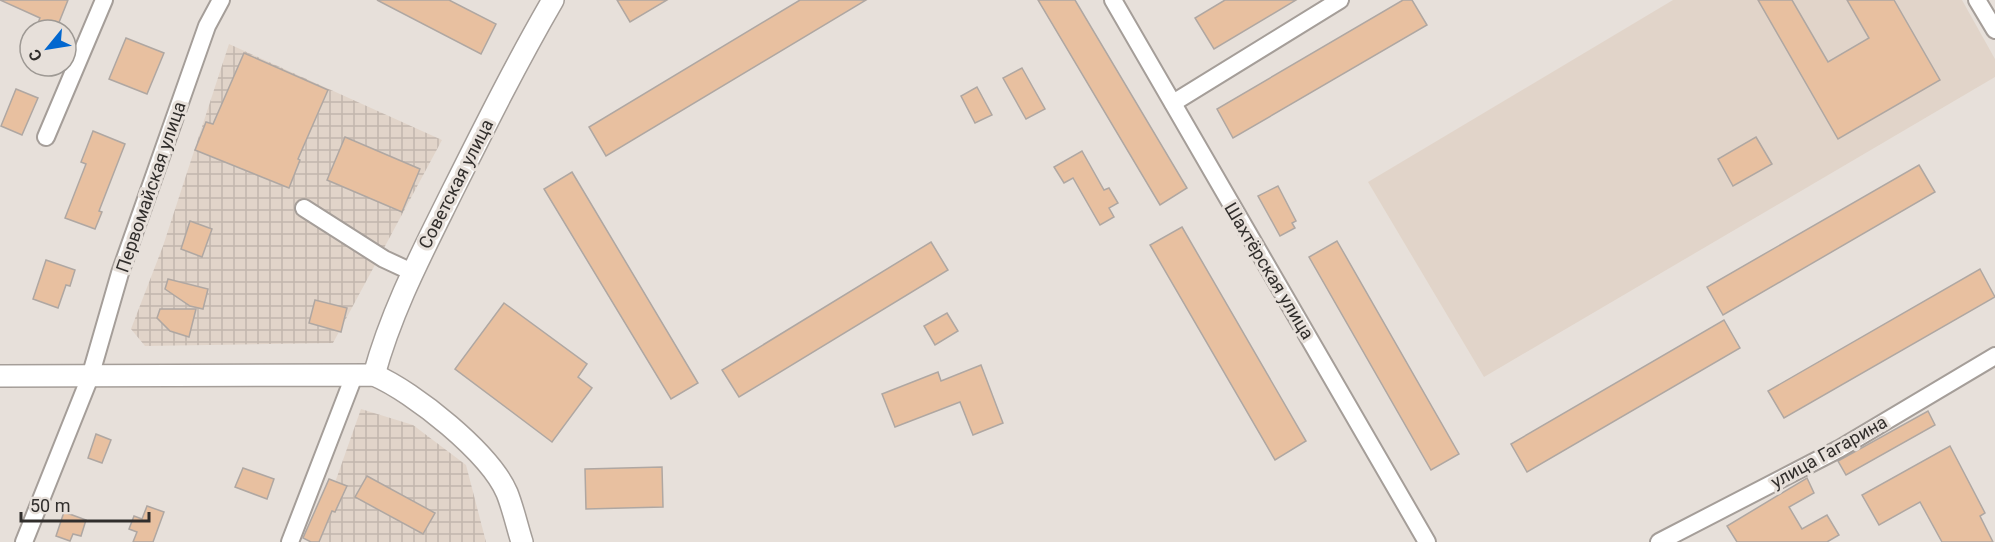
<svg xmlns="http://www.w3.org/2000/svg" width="1995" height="542" font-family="Roboto,sans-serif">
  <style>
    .built { fill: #e1d4c9 }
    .industrial { fill: url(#industrial-grid) }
    .building { fill: #e8c0a0; stroke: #afa7a2; stroke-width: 1.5 }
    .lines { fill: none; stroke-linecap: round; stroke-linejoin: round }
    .minor-casing { stroke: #a59e99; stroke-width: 20 }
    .major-casing { stroke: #a59e99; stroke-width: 24 }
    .minor { stroke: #fff; stroke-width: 16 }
    .major { stroke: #fff; stroke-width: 21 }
    .labels { text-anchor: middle; stroke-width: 6; stroke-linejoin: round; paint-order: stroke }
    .street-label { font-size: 18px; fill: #312e2c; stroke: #e7e0da }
  </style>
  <defs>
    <pattern id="industrial-grid" width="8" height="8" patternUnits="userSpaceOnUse" patternTransform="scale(1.5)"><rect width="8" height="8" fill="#e1d4c9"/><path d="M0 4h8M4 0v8" fill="none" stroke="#c2b6ad"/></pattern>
  </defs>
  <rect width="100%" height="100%" fill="#e7e0da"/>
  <path class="built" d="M 1673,0 L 1962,0 L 1995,59 L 1995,77 L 1484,377 L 1368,182 Z"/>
  <g class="industrial">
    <path d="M 229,44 L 442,140 L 333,343 L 145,346 L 131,329 L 163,246 Z"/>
    <path d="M 361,409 L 413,425 L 466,465 L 486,542 L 314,542 Z"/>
  </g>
  <g class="building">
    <path d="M 0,0 L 68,0 L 56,30 L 35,30 L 40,18 Z"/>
    <path d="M 377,0 L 449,0 L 496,24 L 481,54 Z"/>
    <path d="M 617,0 L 667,0 L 630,22 Z"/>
    <path d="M 800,0 L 866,0 L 606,156 L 589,127 Z"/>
    <path d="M 1038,0 L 1075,0 L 1187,188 L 1160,205 Z"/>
    <path d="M 1225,0 L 1296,0 L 1214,49 L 1195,18 Z"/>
    <path d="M 1403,0 L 1412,0 L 1427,25 L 1233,138 L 1217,109 Z"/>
    <path d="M 1758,0 L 1792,0 L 1828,62 L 1869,38 L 1847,0 L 1894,0 L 1940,80 L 1838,139 Z"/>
    <path d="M 126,38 L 164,53 L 147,94 L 109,79 Z"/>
    <path d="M 244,53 L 328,90 L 298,159 L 300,160 L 289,188 L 195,150 L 206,122 L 213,124 Z"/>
    <path d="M 1022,68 L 1045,109 L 1026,119 L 1003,78 Z"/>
    <path d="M 977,87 L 992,115 L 975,123 L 961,96 Z"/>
    <path d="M 16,89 L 38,98 L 22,135 L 1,126 Z"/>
    <path d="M 93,131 L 125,144 L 99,211 L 102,212 L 95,229 L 65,218 L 86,164 L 81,162 Z"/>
    <path d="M 345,137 L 420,169 L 402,212 L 327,180 Z"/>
    <path d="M 1756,137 L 1772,164 L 1733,186 L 1718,159 Z"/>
    <path d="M 1082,151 L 1104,190 L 1109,188 L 1118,203 L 1109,208 L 1114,217 L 1100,225 L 1073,178 L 1064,183 L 1054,167 Z"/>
    <path d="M 1919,165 L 1935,192 L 1723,315 L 1707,287 Z"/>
    <path d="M 572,172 L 698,383 L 671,399 L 544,189 Z"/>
    <path d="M 1278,186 L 1296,221 L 1292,223 L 1295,228 L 1280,236 L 1258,196 Z"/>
    <path d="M 190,221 L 212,229 L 202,257 L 181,249 Z"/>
    <path d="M 1182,227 L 1306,441 L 1275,460 L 1150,245 Z"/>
    <path d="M 1337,241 L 1459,454 L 1431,470 L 1309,257 Z"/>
    <path d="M 931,242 L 948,270 L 739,397 L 722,370 Z"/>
    <path d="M 46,260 L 75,270 L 70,286 L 66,285 L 58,308 L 33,299 Z"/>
    <path d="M 1980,269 L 1995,297 L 1784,418 L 1768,391 Z"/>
    <path d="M 168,279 L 208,289 L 203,309 L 190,306 L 165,289 Z"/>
    <path d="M 315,300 L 347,308 L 341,332 L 309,323 Z"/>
    <path d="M 504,303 L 587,364 L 578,377 L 592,388 L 552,442 L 455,369 Z"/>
    <path d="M 160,309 L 196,309 L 189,337 L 170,331 L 157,318 Z"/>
    <path d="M 947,313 L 958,331 L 935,345 L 924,326 Z"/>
    <path d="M 1724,320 L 1740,348 L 1527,472 L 1511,444 Z"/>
    <path d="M 981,365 L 1003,423 L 973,435 L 960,402 L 895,427 L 882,394 L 938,372 L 941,381 Z"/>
    <path d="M 1928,411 L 1935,425 L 1846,475 L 1838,461 Z"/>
    <path d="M 96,434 L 111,440 L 102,463 L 88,458 Z"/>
    <path d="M 1950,446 L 1985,513 L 1980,516 L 1993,542 L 1942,542 L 1920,502 L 1879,525 L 1862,495 Z"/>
    <path d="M 662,467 L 663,507 L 586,509 L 585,469 Z"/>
    <path d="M 243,468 L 274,479 L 267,499 L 235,487 Z"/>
    <path d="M 367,476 L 435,513 L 423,534 L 355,497 Z"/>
    <path d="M 1807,478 L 1814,493 L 1789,507 L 1802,529 L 1827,515 L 1839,535 L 1827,542 L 1737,542 L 1727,526 Z"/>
    <path d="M 329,479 L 347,486 L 335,512 L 332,511 L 319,542 L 311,542 L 303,538 Z"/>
    <path d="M 147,506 L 164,512 L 153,542 L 133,542 L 137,532 L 129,529 L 134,516 L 142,519 Z"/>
    <path d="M 64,512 L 86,520 L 81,536 L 73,534 L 70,541 L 56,536 Z"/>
  </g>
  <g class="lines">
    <g class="minor-casing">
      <g id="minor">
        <path d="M 1113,0 L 1427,542"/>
        <path d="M 1977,0 L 1995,30"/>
        <path d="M 1173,103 L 1340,0"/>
        <path d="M 46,137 L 104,0"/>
        <path d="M 304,208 L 384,259 L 412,272"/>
        <path d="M 24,542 L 90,377 L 120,273 L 207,26 L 221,0"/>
        <path d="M 290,542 L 354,376"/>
        <path d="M 1659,542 L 1839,449 L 1995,356"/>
      </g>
    </g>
    <g class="major-casing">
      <g id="major">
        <path d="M 374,375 C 392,309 423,251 453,190 C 485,126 517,62 553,0"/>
        <path d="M 0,376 L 374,375 C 414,392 490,453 507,493 C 513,508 517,526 522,542"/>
      </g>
    </g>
    <use href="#minor" class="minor"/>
    <use href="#major" class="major"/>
  </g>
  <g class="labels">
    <g class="street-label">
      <text transform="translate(456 184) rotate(-63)" y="6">Советская улица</text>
      <text transform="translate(151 187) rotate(-71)" y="6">Первомайская улица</text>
      <text transform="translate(1269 271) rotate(59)" y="6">Шахтёрская улица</text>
      <text transform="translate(1829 452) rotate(-29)" y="6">улица Гагарина</text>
    </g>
  </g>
  <g transform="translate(48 48) rotate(240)"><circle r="28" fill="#e7e0da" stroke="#9e9994" stroke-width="1.5"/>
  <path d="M0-4.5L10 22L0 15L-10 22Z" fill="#0267cf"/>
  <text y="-9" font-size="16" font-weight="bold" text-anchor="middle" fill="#312e2c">С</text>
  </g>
  <path d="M21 512v9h128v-9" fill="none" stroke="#312e2c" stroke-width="3"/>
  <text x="30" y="512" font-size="18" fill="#312e2c" stroke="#e7e0da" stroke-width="4.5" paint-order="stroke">50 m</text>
</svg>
